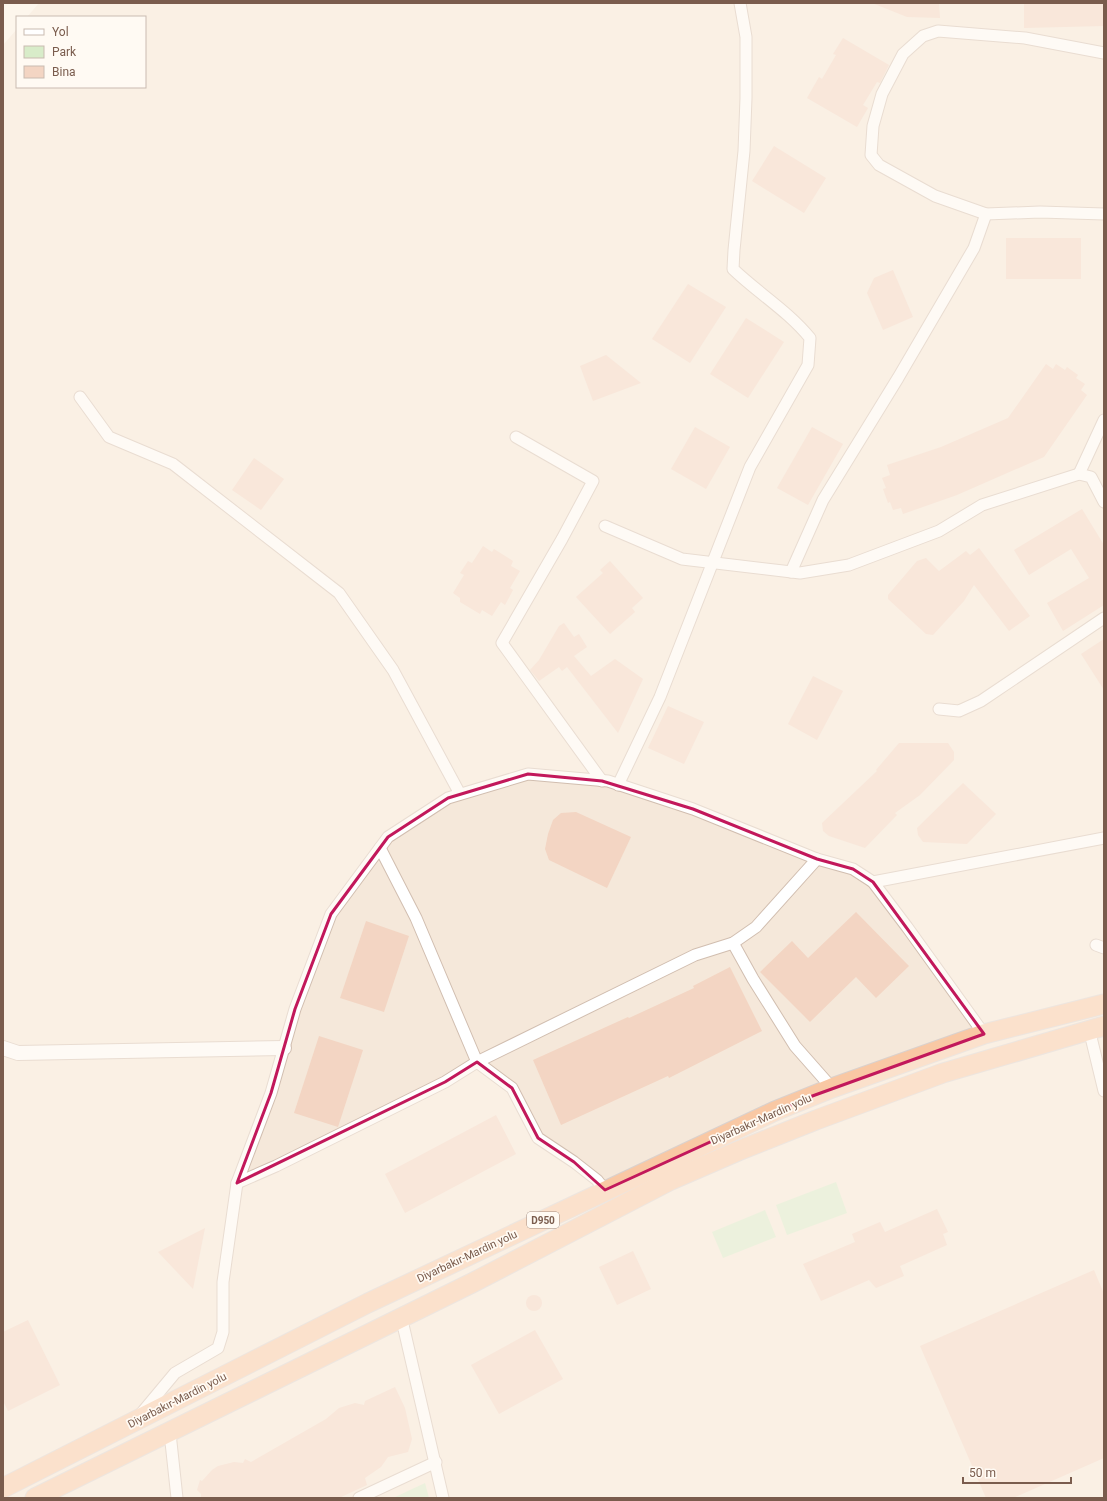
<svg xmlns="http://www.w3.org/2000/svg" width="1107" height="1501" font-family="Roboto,sans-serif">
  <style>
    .residential { fill: #f5e8da }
    .green { fill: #d8ecc9 }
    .building { fill: #f3d5c3 }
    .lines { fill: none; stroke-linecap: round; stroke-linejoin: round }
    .minor-casing { stroke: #d1beb0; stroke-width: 13 }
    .tertiary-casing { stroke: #d1beb0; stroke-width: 16 }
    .trunk-casing { stroke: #dad1cd; stroke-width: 21 }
    .minor { stroke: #fff; stroke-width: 11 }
    .tertiary { stroke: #fff; stroke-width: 14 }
    .trunk { stroke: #f9c8a4; stroke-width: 19 }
    .marked { fill: none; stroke: #c2185b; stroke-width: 3; stroke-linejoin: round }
    .labels { text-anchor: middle; stroke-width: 3.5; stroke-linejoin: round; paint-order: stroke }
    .shield { fill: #fffaf3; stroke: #a28b7f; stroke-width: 1 }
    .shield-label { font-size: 10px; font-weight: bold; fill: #7a5c4d }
    .street-label { font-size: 11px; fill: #7a5c4d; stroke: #fffaf3 }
  </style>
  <rect width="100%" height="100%" fill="#fdf6ec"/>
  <path class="residential" d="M 39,3 L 1104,3 L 1104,1498 L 3,1498 L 3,45 L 17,29 L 17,87 L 145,87 L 145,17 L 27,17 Z"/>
  <g class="green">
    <path d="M 836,1182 L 847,1213 L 787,1235 L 776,1205 Z"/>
    <path d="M 765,1210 L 776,1237 L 723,1258 L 712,1232 Z"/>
    <path d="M 425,1483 L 429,1498 L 393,1498 Z"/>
  </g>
  <g class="building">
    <path d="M 872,3 L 939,3 L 940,18 L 907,17 Z"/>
    <path d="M 1024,3 L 1104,3 L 1104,26 L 1024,28 Z"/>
    <path d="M 843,38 L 889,65 L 880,83 L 877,82 L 863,105 L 868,108 L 857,127 L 807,98 L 819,77 L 822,79 L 836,55 L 833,54 Z"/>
    <path d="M 774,146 L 826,178 L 804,213 L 752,181 Z"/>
    <rect x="1006" y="238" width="75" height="41"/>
    <path d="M 893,270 L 913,317 L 883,330 L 867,293 L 874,278 Z"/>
    <path d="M 688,284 L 726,307 L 690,363 L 652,339 Z"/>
    <path d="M 746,318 L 784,342 L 748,398 L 710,374 Z"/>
    <path d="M 606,355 L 641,383 L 593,401 L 580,366 Z"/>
    <path d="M 1046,364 L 1053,369 L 1056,364 L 1065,370 L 1067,367 L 1078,375 L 1076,378 L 1085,384 L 1081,390 L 1087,395 L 1044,457 L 957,495 L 903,514 L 901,508 L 893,510 L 890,502 L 888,503 L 883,489 L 886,488 L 882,478 L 890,475 L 887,465 L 941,447 L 1008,418 Z"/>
    <path d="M 695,427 L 730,447 L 706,489 L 671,469 Z"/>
    <path d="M 812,427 L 843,444 L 808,505 L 777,488 Z"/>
    <path d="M 254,458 L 284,479 L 261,510 L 232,490 Z"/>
    <path d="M 1082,509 L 1104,545 L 1104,605 L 1063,631 L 1047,603 L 1089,578 L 1071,549 L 1029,575 L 1014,550 Z"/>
    <path d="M 483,546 L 492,552 L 494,549 L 513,561 L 511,566 L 520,571 L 510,588 L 513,590 L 505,605 L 501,602 L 492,616 L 482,610 L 480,614 L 460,602 L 460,598 L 453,593 L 464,575 L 460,573 L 468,561 L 472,563 Z"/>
    <path d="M 979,548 L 1030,616 L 1009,631 L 974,585 L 964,601 L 933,635 L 926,634 L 888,599 L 888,595 L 917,561 L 926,558 L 939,571 L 966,551 L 970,555 Z"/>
    <path d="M 610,561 L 643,598 L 632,608 L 635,612 L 610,634 L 576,597 L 603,573 L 600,570 Z"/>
    <path d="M 564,623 L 574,637 L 579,634 L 587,647 L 574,656 L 591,676 L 615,659 L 643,679 L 618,733 L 567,667 L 562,671 L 559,667 L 539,681 L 530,670 L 539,660 L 559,626 Z"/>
    <path d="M 1104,639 L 1104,690 L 1081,654 Z"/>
    <path d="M 813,676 L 843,691 L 817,740 L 788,724 Z"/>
    <path d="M 668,706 L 704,722 L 684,764 L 648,748 Z"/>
    <path d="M 899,743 L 948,743 L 954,752 L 954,760 L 920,795 L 895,813 L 897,815 L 865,848 L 829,836 L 823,831 L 822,823 L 877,771 L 876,770 Z"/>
    <path d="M 963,783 L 996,814 L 967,844 L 923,842 L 918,835 L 917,828 Z"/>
    <path d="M 576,812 L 631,837 L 607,888 L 549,860 L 545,849 L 548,834 L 553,820 L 561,813 Z"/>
    <path d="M 856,912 L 909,966 L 876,998 L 856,977 L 810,1022 L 760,972 L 792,941 L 808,958 Z"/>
    <path d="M 366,921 L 409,936 L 384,1012 L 340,998 Z"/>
    <path d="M 730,967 L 762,1031 L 669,1078 L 668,1076 L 561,1125 L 533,1060 L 628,1017 L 629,1018 L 694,988 L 693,986 Z"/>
    <path d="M 319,1036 L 363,1050 L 338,1127 L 294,1113 Z"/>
    <path d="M 496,1115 L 516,1154 L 405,1213 L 385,1174 Z"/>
    <path d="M 937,1209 L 948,1232 L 943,1234 L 947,1245 L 900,1266 L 904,1276 L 876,1288 L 869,1280 L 821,1301 L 803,1264 L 855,1242 L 852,1234 L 880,1222 L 885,1232 Z"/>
    <path d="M 205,1228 L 193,1289 L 158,1252 Z"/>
    <path d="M 633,1251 L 651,1289 L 617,1305 L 599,1267 Z"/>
    <path d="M 1094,1270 L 1104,1294 L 1104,1458 L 1013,1498 L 986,1498 L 920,1346 Z"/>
    <circle cx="534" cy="1303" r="8"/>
    <path d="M 28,1320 L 60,1385 L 8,1411 L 3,1401 L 3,1332 Z"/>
    <path d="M 535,1330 L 563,1379 L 499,1414 L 471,1365 Z"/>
    <path d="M 395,1387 L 405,1408 L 412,1439 L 408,1452 L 388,1457 L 381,1467 L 365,1478 L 367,1485 L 339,1498 L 201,1498 L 201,1494 L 197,1490 L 200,1480 L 202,1481 L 212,1470 L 218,1466 L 234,1462 L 243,1463 L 245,1459 L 251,1462 L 326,1419 L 339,1408 L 355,1403 L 364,1405 L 365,1401 Z"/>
  </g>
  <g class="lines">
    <g class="minor-casing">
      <g id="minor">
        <path d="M 1104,53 L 1025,38 L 938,31 L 923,36 L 903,54 L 882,94 L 873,126 L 871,155 L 879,165 L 935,196 L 986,214 L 1040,212 L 1104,214"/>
        <path d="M 80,397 L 109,437 L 173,464 L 339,593 L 393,670 L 460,794"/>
        <path d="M 516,437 L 593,481 L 562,539 L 502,643 L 602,781"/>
        <path d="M 1079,474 L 1104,420"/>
        <path d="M 605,526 L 682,559 L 800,573 L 849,565 L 939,531 L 982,505 L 1079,474 L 1091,477 L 1104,502"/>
        <path d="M 791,572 L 823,500 L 898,378 L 974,248 L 986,214"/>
        <path d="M 939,709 L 959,711 L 981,701 L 1104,618"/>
        <path d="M 618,785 L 660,697 L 750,467 L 808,365 L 810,338 C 788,311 758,293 733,269 L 734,250 L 744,151 L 746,98 L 746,37 L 740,3"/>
        <path d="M 380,848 L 416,918 L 477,1062 L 512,1088 L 538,1138 L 574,1162 L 597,1180 L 605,1190"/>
        <path d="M 873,882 L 1104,838"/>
        <path d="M 733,943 L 753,979 L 795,1046 L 832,1088"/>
        <path d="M 1096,945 L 1104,948"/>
        <path d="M 1089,1029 L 1104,1091"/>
        <path d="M 237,1183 L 276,1166 L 445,1082 L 477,1062 L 695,955 L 733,943 L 756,927 L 817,859"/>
        <path d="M 401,1316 L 443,1498"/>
        <path d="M 140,1415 L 175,1373 L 218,1348 L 223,1332 L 223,1282 L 237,1183 L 271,1093 L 295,1009 L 331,914 L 388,837 L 448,798 L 528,774 L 608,781 L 693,809 L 817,859 L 853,869 L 873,882 L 907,927 L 984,1034"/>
        <path d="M 170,1433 L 177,1498"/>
        <path d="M 359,1498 L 436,1462"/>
      </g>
    </g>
    <g class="tertiary-casing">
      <path id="tertiary" d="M 3,1048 L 18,1053 L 284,1048"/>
    </g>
    <g class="trunk-casing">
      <g id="trunk">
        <path d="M 3,1488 L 368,1303 L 775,1111 L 832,1088 L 984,1034 L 1104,1004"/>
        <path d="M 35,1498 L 472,1283 L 671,1180 L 738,1151 L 816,1120 L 943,1073 L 1104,1026"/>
      </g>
    </g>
    <use href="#minor" class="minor"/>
    <use href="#tertiary" class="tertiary"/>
    <use href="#trunk" class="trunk"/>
  </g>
  <path d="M0 0H1107V1501H0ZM 528,774 L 602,781 L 693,809 L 817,859 L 853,869 L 873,882 L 984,1034 L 804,1099 L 605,1190 L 574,1162 L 538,1138 L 512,1088 L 477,1062 L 445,1082 L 237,1183 L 271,1093 L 295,1009 L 331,914 L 388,837 L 448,798 Z" fill="#fdf6ec" fill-opacity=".55" fill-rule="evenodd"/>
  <path class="marked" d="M 528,774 L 602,781 L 693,809 L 817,859 L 853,869 L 873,882 L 984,1034 L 804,1099 L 605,1190 L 574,1162 L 538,1138 L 512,1088 L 477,1062 L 445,1082 L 237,1183 L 271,1093 L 295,1009 L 331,914 L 388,837 L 448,798 Z"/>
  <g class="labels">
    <rect class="shield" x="527" y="1212" width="32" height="16" rx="3"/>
    <g class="shield-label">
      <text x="543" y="1224">D950</text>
    </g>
    <g class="street-label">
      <text transform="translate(761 1119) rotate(-24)" y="4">Diyarbakır-Mardin yolu</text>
      <text transform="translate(467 1256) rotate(-25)" y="4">Diyarbakır-Mardin yolu</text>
      <text transform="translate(177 1400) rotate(-27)" y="4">Diyarbakır-Mardin yolu</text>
    </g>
  </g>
  <rect width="1107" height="1501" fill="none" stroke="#7a5c4d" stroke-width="8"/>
  <rect x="16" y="16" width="130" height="72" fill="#fffaf3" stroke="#cabbb1"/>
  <rect x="24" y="29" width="20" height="6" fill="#ffffff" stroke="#cabbb1"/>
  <text x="52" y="36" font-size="12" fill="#7a5c4d">Yol</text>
  <rect x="24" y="46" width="20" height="12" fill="#d8ecc9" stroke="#cabbb1"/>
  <text x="52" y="56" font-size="12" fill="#7a5c4d">Park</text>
  <rect x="24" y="66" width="20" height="12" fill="#f3d5c3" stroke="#cabbb1"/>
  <text x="52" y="76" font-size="12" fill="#7a5c4d">Bina</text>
  <path d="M963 1477v6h108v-6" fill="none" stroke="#7a5c4d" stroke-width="2"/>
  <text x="969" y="1477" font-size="12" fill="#7a5c4d" stroke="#fffaf3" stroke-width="3" paint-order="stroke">50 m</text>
</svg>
